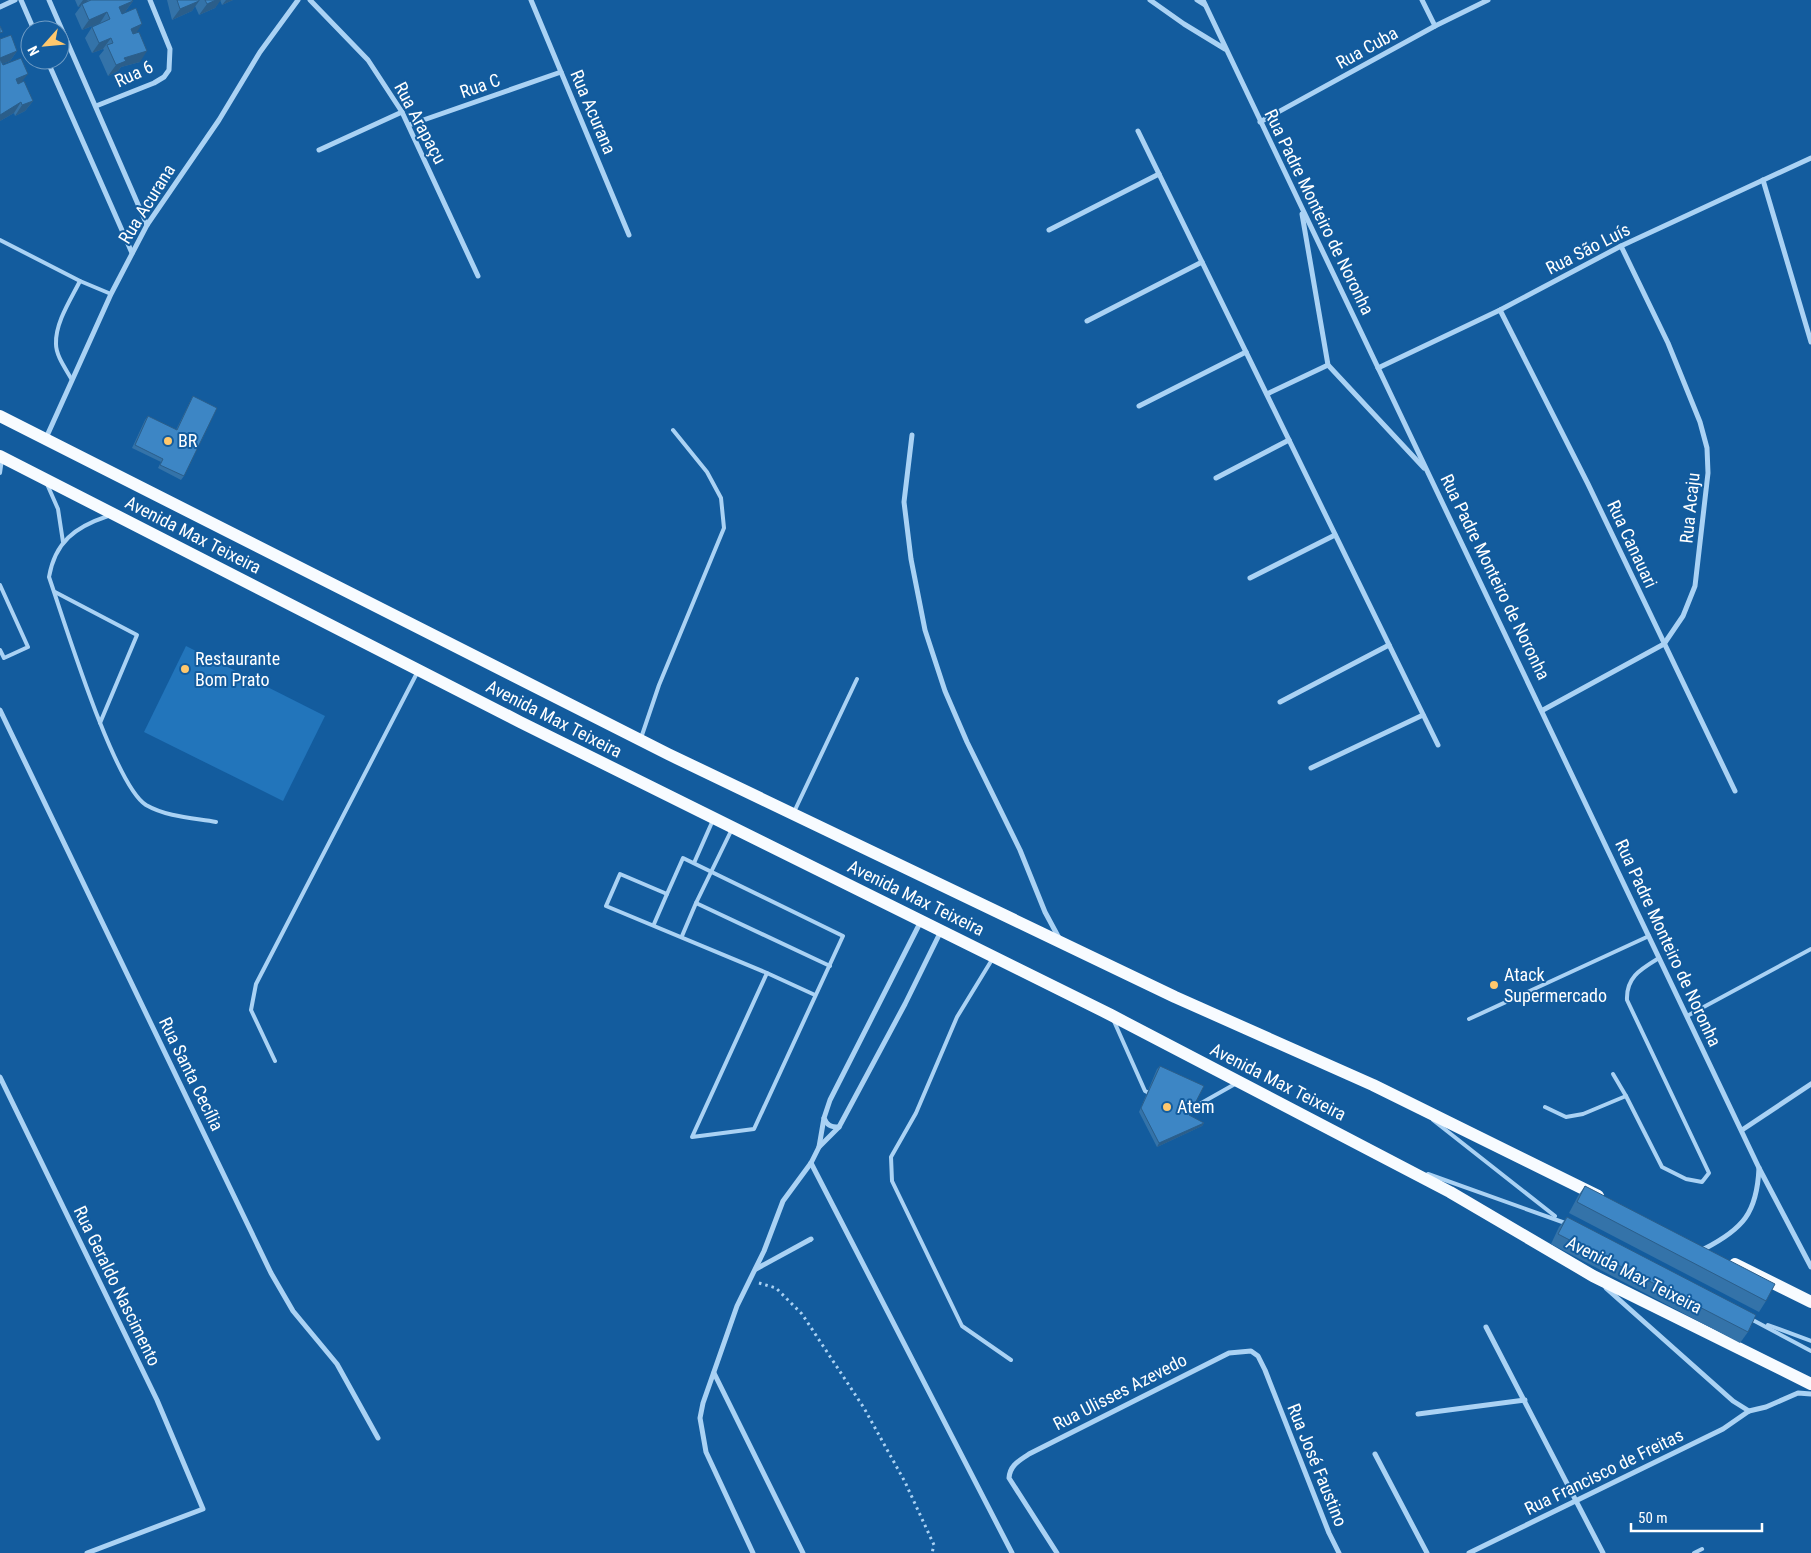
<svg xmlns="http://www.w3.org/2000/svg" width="1811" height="1553" font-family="'Roboto Condensed',sans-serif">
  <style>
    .green { fill: #2275bb }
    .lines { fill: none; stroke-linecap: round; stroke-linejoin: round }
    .path { stroke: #aad2f4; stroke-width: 3; stroke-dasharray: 2.5 4; stroke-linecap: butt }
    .lane { stroke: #aad2f4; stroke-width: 4 }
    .street { stroke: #aad2f4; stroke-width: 5 }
    .primary { stroke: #f7fbff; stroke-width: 12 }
    .wall { fill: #3473a9 }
    .shaded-wall { fill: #2b5e8a }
    .building { fill: #3d86c5; stroke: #2b5e8a }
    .poi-dot { fill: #ffc86d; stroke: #135c9e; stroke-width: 2 }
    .labels { text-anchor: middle; stroke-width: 4; stroke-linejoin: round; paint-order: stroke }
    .street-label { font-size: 18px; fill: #fff; stroke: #135c9e }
    .poi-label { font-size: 18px; fill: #fff; stroke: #135c9e; text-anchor: start }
  </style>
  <rect width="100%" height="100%" fill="#135c9e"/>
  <path class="green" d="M 186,646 L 325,716 L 283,801 L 144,732 Z"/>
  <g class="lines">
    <path class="path" d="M 759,1283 L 776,1288 L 802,1314 L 864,1408 L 905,1482 L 934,1545 L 932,1553"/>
    <g class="lane">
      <path d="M 0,240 L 80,281 L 111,294"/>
      <path d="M 72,380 C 66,369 56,356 56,344 C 55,323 71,299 80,281"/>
      <path d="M 0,473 L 2,459"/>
      <path d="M 47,484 L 58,509 L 63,542"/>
      <path d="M 108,516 C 75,527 55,542 49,577 C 64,620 114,785 146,805 C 167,817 193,818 216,822"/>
      <path d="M 0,585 L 28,647 L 4,658 L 0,650"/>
      <path d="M 55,592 L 137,635 L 100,723"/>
      <path d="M 641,738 L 659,685 L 724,528 L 721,498 L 707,472 L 673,430"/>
      <path d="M 794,812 L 857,679"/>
      <path d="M 683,858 L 843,936 L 754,1129 L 692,1137 L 767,973 L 606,906 L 620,874 L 667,894 Z"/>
      <path d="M 694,863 L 713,820"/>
      <path d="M 696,903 L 732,829"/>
      <path d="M 654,924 L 667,894"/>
      <path d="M 682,936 L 696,903 L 830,966"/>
      <path d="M 993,958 L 957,1017 L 916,1113 L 891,1157 L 892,1181 L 962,1326 L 1011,1360"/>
      <path d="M 767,973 L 815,995"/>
      <path d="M 1687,1016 L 1811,949"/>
      <path d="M 1113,1019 L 1145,1091 L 1151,1094"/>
      <path d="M 1469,1019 L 1649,936"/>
      <path d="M 275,1061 L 251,1010 L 256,984 L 417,673"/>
      <path d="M 1613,1074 L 1626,1096"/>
      <path d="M 1545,1107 L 1566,1117 L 1583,1114 L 1626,1096 L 1662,1167 L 1686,1179 L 1702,1182 L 1709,1173 L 1627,1000 C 1626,977 1641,969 1659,958"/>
      <path d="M 1189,1110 L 1235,1084"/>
      <path d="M 1433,1120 L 1555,1216"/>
      <path d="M 1428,1174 L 1568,1224"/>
      <path d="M 1749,1318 L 1811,1351"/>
      <path d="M 1768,1325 L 1811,1341"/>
      <path d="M 1694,1553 L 1702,1549"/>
    </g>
    <g class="street">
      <path d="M 21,0 L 34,30"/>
      <path d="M 49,0 L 147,225"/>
      <path d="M 310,0 L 368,60 L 402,112 L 478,276"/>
      <path d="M 531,0 L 629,235"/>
      <path d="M 1150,0 L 1184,24 L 1225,49"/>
      <path d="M 1197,0 L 1205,5"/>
      <path d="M 1203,0 L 1759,1168 L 1811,1267"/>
      <path d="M 1422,0 L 1435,26"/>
      <path d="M 0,7 L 15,0"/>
      <path d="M 47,60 L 132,253"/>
      <path d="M 96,106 L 154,83 L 164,77 L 169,70 L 170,49 L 150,0"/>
      <path d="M 1260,122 L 1435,26 L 1488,0"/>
      <path d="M 409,125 L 561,72"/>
      <path d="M 1138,131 L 1438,745"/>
      <path d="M 319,150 L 402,112"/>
      <path d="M 1763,180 L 1811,342"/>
      <path d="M 1302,214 L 1328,365 L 1424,468"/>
      <path d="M 1049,230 L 1159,174"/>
      <path d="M 1500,310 L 1588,484 L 1735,791"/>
      <path d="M 1087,321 L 1202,262"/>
      <path d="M 1378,368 L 1500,310 L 1621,246 L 1811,158"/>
      <path d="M 1267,394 L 1328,365"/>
      <path d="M 1139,406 L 1246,352"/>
      <path d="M 912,435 L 904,502 L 911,559 L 925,630 L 945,691 L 967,742 L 1020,850 L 1045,912 L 1059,938"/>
      <path d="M 46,438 L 111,294 L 147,225 L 219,120 L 260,52 L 298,0"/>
      <path d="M 1216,478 L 1289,440"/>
      <path d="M 1250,578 L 1335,535"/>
      <path d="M 1280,702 L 1389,645"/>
      <path d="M 0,710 L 271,1273 L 293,1311 L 337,1364 L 378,1438"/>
      <path d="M 1543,710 L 1664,644 L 1683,616 L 1695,586 L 1708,473 L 1707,448 L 1700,422 L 1668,343 L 1621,246"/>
      <path d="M 1311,768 L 1423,715"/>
      <path d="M 0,1077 L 157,1400 L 203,1509 L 87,1553"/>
      <path d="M 839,1127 C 830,1127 827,1125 824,1118 L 830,1100 L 921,921"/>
      <path d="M 1742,1130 L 1811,1084"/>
      <path d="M 819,1147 L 824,1118"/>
      <path d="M 811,1163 L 1012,1553"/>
      <path d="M 1704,1249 C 1743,1229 1757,1213 1759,1168"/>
      <path d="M 756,1269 L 811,1239"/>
      <path d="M 1606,1288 L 1733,1401 L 1749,1411"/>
      <path d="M 1486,1327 L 1603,1553"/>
      <path d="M 714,1373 L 803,1553"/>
      <path d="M 1418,1414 L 1525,1400"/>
      <path d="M 1375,1454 L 1427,1553"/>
      <path d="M 753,1553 L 706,1452 L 700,1418 L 703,1403 L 737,1306 L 764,1251 L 783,1201 L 811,1163 L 819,1147 L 839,1127 L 905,1004 L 941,931"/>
      <path d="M 1057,1553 L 1009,1478 C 1010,1465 1019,1461 1029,1454 L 1229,1353 L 1251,1351 L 1258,1356 L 1265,1370 L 1329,1533 L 1339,1553"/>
      <path d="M 1469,1553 L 1723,1429 L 1749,1411 L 1766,1407 L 1798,1393 L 1811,1394"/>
    </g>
    <g class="primary">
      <path d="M 0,416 L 668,754 L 1175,997 L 1373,1085 L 1598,1196"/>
      <path d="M 0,456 L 520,722 L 1111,1015 L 1450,1192 L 1593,1276 L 1811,1384"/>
      <path d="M 1735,1264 L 1811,1302"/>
    </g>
  </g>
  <g class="wall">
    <path d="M 75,0 L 132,0 L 133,1 L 125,12 L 121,13 L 137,33 L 140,62 L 121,67 L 118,71 L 108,76 L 99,56 L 104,50 L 103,49 L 92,53 L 85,38 L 92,27 L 100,24 L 100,23 L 82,30 L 75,14 L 81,6 L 78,7 Z"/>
    <path d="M 167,0 L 233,0 L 222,5 L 220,0 L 215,8 L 199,15 L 195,6 L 192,11 L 172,20 Z"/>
    <path d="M 0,39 L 17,51 L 10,61 L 2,64 L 22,82 L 33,101 L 25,111 L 15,116 L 14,113 L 0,121 Z"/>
    <path d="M 193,396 L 184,476 L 181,480 L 158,468 L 161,462 L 132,448 L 145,420 L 148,416 L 176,430 Z"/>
    <path d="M 1160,1066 L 1189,1115 L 1204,1123 L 1202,1126 L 1157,1147 L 1139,1112 L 1157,1069 Z"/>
    <path d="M 1585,1186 L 1766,1301 L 1759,1312 L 1569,1213 L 1578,1196 Z"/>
    <path d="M 1567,1217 L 1748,1332 L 1740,1343 L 1551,1244 L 1559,1227 Z"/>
  </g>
  <g class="shaded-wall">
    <path d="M 83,0 L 88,0 L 84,5 L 82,4 L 81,6 L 78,7 Z"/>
    <path d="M 216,0 L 221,0 L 215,8 L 199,15 L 207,4 Z"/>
    <path d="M 226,0 L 233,0 L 222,5 Z"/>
    <path d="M 133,1 L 125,12 L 111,18 L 119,7 Z"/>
    <path d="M 199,1 L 192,11 L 172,20 L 180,9 Z"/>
    <path d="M 107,12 L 100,23 L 82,30 L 89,20 Z"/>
    <path d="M 142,24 L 135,35 L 124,40 L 131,29 Z"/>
    <path d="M 111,38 L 103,49 L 92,53 L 99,43 Z"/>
    <path d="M 17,51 L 10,61 L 0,65 L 0,58 Z"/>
    <path d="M 147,51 L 140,62 L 121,67 L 118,71 L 108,76 L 116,65 L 124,58 Z"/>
    <path d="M 28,74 L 20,84 L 8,89 L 16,79 Z"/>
    <path d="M 33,101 L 25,111 L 15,116 L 22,105 Z"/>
    <path d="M 21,102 L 14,113 L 0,121 L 0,115 Z"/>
    <path d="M 1204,1123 L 1202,1126 L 1157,1147 L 1159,1143 Z"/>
  </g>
  <g class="building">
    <path d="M 91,0 L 132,0 L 133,1 L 119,7 L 122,14 L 136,8 L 142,24 L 131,29 L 133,34 L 139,32 L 147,51 L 124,58 L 126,61 L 116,65 L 107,45 L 113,43 L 111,38 L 99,43 L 92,27 L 110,19 L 107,12 L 89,20 L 82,4 Z"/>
    <path d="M 177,0 L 199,0 L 199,1 L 180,9 Z"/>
    <path d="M 205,0 L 216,0 L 207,4 Z"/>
    <path d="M 0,26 L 3,32 L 0,33 Z"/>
    <path d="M 11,35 L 17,51 L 0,58 L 0,39 Z"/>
    <path d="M 21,58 L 28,74 L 16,79 L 18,84 L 24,81 L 33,101 L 22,105 L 21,102 L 0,115 L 0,59 L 3,65 Z"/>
    <path d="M 193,396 L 217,408 L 184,476 L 160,465 L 163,459 L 135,445 L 148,416 L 177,430 Z"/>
    <path d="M 1160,1066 L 1204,1086 L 1189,1115 L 1204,1123 L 1159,1143 L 1141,1108 Z"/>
    <path d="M 1585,1186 L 1775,1284 L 1766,1301 L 1577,1202 Z"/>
    <path d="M 1567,1217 L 1756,1315 L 1748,1332 L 1558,1234 Z"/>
  </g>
  <g class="poi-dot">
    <circle cx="168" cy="441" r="5"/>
    <circle cx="185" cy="669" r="5"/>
    <circle cx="1494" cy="985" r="5"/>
    <circle cx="1167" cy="1107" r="5"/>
  </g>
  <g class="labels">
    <g class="street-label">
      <text transform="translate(1367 48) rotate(-29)" y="6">Rua Cuba</text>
      <text transform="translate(134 74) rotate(-25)" y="6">Rua 6</text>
      <text transform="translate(480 86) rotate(-19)" y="6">Rua C</text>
      <text transform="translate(593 112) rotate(67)" y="6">Rua Acurana</text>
      <text transform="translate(420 123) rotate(62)" y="6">Rua Arapaçu</text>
      <text transform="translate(147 204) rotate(-58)" y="6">Rua Acurana</text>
      <text transform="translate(1319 212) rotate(64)" y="6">Rua Padre Monteiro de Noronha</text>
      <text transform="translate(1588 249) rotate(-27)" y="6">Rua São Luís</text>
      <text transform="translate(1690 508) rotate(-84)" y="6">Rua Acaju</text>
      <text transform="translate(193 535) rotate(27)" y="6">Avenida Max Teixeira</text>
      <text transform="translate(1632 544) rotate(65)" y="6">Rua Canauari</text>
      <text transform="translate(1495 577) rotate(64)" y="6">Rua Padre Monteiro de Noronha</text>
      <text transform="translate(554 719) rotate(27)" y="6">Avenida Max Teixeira</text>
      <text transform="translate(916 898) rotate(26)" y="6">Avenida Max Teixeira</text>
      <text transform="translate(1668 943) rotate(65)" y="6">Rua Padre Monteiro de Noronha</text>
      <text transform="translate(191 1074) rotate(64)" y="6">Rua Santa Cecília</text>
      <text transform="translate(1278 1082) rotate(27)" y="6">Avenida Max Teixeira</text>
      <text transform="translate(1634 1275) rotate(27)" y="6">Avenida Max Teixeira</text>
      <text transform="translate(117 1286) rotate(64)" y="6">Rua Geraldo Nascimento</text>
      <text transform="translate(1120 1392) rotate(-27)" y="6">Rua Ulisses Azevedo</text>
      <text transform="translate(1317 1465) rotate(68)" y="6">Rua José Faustino</text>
      <text transform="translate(1604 1472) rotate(-26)" y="6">Rua Francisco de Freitas</text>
    </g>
    <g class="poi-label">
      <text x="178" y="447">BR</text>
      <text x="195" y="665">Restaurante<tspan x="195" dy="21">Bom Prato</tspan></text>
      <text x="1504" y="981">Atack<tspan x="1504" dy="21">Supermercado</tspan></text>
      <text x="1177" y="1113">Atem</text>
    </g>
  </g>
  <g transform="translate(45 45) rotate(243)"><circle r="24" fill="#135c9e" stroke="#719dc5"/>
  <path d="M0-4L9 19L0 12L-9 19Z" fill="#ffc86d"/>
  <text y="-8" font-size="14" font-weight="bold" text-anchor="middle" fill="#ffffff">N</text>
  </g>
  <path d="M1631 1523v8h131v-8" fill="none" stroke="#ffffff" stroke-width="2.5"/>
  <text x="1638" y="1523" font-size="15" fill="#ffffff" stroke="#135c9e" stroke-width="4" paint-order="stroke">50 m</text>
</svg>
